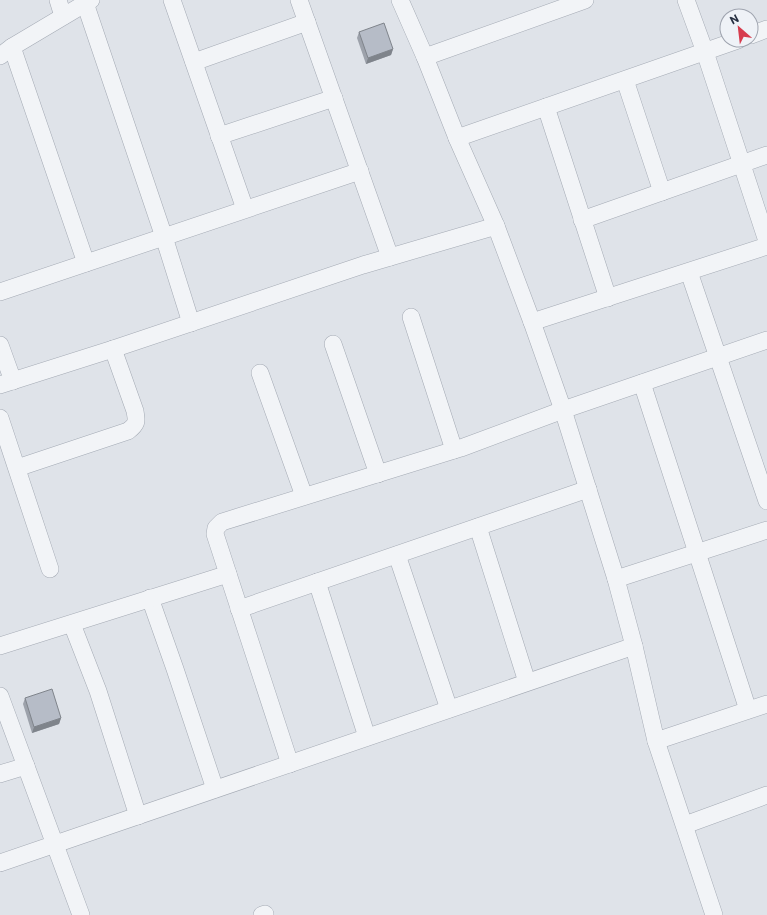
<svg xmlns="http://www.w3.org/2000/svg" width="767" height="915" font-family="Commissioner,sans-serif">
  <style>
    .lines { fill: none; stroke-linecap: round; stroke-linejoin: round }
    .minor-casing { stroke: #a4aab4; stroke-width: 18 }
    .minor { stroke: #f2f4f7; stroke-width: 17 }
    .wall { fill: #9da2ab }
    .shaded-wall { fill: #7f848b }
    .building { fill: #b6bcc7; stroke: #7f848b }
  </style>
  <rect width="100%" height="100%" fill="#dfe3e9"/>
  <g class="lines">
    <g class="minor-casing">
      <g id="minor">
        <path d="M 58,0 L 63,16"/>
        <path d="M 172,0 L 245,209"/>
        <path d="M 299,0 L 390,257"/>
        <path d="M 400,0 L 425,57 L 457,138 L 496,226 L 532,322 L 767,246"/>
        <path d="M 686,0 L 705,52 L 767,241"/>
        <path d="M 85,3 L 164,237 L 191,323"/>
        <path d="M 751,35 L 767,29"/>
        <path d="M 12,47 L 86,263"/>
        <path d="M 0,56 L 12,47 L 91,0"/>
        <path d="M 425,57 L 585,0"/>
        <path d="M 194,62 L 307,22"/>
        <path d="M 625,80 L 662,192"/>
        <path d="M 546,107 L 608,298"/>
        <path d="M 219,136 L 334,98"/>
        <path d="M 457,138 L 738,40"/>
        <path d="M 582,220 L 767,155"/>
        <path d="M 689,272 L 767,501"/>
        <path d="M 0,292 L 360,171"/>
        <path d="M 411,317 L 454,450"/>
        <path d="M 532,322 L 563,410 L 616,579 L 634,646 L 656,741 L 714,915"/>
        <path d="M 333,344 L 378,474"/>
        <path d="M 0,345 L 13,381"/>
        <path d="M 260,373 L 304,496"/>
        <path d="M 642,383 L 748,710"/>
        <path d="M 0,385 L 113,349 L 363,265 L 496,226"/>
        <path d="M 0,418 L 50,569"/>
        <path d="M 17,468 L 128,431 C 137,424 137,422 135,411 L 113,349"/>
        <path d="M 478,527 L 527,682"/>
        <path d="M 397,555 L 449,709"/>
        <path d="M 228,574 L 290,764"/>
        <path d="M 616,579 L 767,530"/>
        <path d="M 317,582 L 367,737"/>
        <path d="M 150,598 L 175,669 L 215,789"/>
        <path d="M 239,609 L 588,489"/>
        <path d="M 72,624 L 98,691 L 138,816"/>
        <path d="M 0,646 L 228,574 L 215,534 L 216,528 L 222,522 L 461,448 L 563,410 L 767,340"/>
        <path d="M 0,696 L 81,915"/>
        <path d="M 656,741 L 767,704"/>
        <path d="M 0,774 L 26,766"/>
        <path d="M 685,825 L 767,795"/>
        <path d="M 0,863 L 634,646"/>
        <path d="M 262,915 L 265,914"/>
      </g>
    </g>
    <use href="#minor" class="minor"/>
  </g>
  <g class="wall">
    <path d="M 359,32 L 393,49 L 391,55 L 366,64 L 357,38 Z"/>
    <path d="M 25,698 L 61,718 L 59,724 L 32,733 L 23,704 Z"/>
  </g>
  <g class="shaded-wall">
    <path d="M 393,49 L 391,55 L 366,64 L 368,58 Z"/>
    <path d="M 61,718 L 59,724 L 32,733 L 34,727 Z"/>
  </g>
  <g class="building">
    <path d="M 384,23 L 393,49 L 368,58 L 359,32 Z"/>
    <path d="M 52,689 L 61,718 L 34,727 L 25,698 Z"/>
  </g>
  <g transform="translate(739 28) rotate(332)"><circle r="19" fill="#eff2f7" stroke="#9fa4af"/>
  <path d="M0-3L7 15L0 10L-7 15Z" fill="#d73c4e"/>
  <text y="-6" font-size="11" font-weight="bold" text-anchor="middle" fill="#273042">N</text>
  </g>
</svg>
